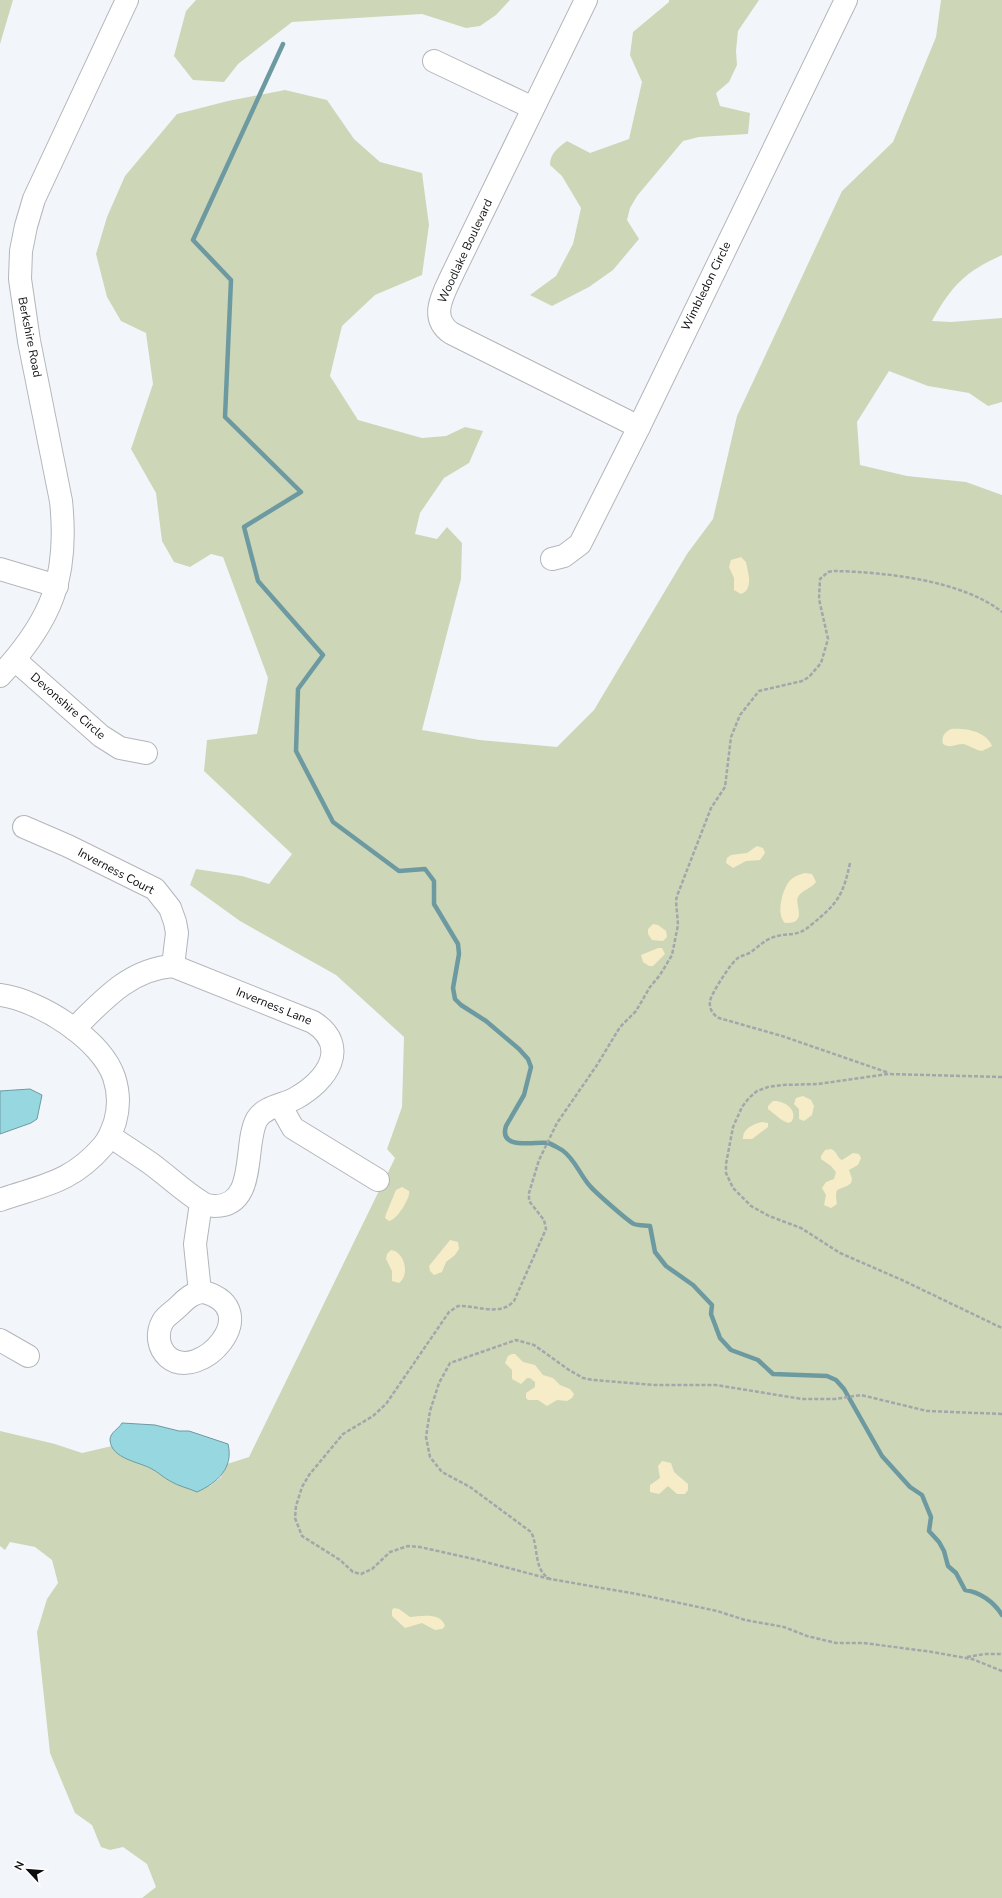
<svg xmlns="http://www.w3.org/2000/svg" width="1002" height="1898" font-family="'Nunito Sans',sans-serif">
  <style>
    .green { fill: #cdd7b7 }
    .sand { fill: #f6ecc7 }
    .water { fill: #97d7e0; stroke: #6d9aa1 }
    .lines { fill: none; stroke-linecap: round; stroke-linejoin: round }
    .stream { stroke: #6d9aa1; stroke-width: 4.5 }
    .minor-casing { stroke: #b2b6ba; stroke-width: 24 }
    .path { stroke: #a3a6aa; stroke-width: 2.5; stroke-dasharray: 4 2; stroke-linecap: butt }
    .minor { stroke: #fff; stroke-width: 22 }
    .labels { text-anchor: middle; stroke-width: 3.5; stroke-linejoin: round; paint-order: stroke }
    .street-label { font-size: 12px; fill: #0b0c0e; stroke: #fff }
  </style>
  <rect width="100%" height="100%" fill="#f2f6fb"/>
  <g class="green">
    <path d="M 0,0 L 13,0 L 0,44 Z"/>
    <path d="M 196,0 L 510,0 L 496,15 L 480,26 L 466,28 L 422,14 L 292,22 L 238,64 L 224,82 L 193,80 L 174,56 L 186,11 Z"/>
    <path d="M 669,0 L 759,0 L 738,31 L 736,51 L 737,65 L 729,82 L 716,93 L 720,106 L 750,113 L 748,134 L 699,137 L 683,141 L 637,196 L 630,208 L 627,220 L 639,239 L 613,270 L 589,287 L 552,306 L 530,295 L 556,276 L 573,244 L 581,208 L 562,176 L 550,165 C 550,153 558,148 567,141 L 590,153 L 629,139 L 642,82 L 630,55 L 633,32 L 669,2 Z"/>
    <path d="M 941,0 L 1002,0 L 1002,255 C 965,272 952,285 932,321 L 951,322 L 1002,318 L 1002,402 L 988,406 L 969,393 L 928,386 L 889,371 L 857,422 L 860,465 L 907,476 L 966,482 L 1002,495 L 1002,1898 L 142,1898 L 156,1887 L 147,1864 L 123,1847 L 110,1850 L 101,1847 L 92,1825 L 75,1813 L 50,1753 L 37,1632 L 47,1599 L 58,1583 L 52,1560 L 35,1547 L 10,1542 L 5,1550 L 0,1546 L 0,1431 L 55,1444 L 82,1453 L 112,1446 L 121,1456 L 151,1468 L 171,1482 L 210,1486 L 221,1477 L 227,1464 L 249,1457 L 395,1158 L 387,1149 L 402,1107 L 404,1037 L 336,975 L 240,921 L 190,885 L 196,869 L 242,876 L 269,884 L 292,854 L 204,771 L 207,740 L 257,734 L 268,678 L 223,557 L 211,554 L 190,567 L 174,562 L 162,541 L 156,493 L 131,449 L 153,384 L 146,333 L 121,321 L 107,297 L 96,254 L 107,217 L 125,176 L 177,114 L 228,101 L 285,90 L 327,100 L 354,139 L 380,162 L 422,173 L 429,225 L 422,275 L 375,295 L 342,326 L 330,376 L 358,420 L 422,438 L 446,436 L 465,427 L 483,431 L 469,463 L 444,478 L 420,513 L 415,534 L 437,539 L 447,527 L 462,543 L 461,579 L 422,730 L 480,740 L 557,747 L 594,710 L 687,554 L 713,519 L 737,416 L 842,191 L 893,142 L 936,37 Z"/>
  </g>
  <g class="sand">
    <path d="M 741,557 L 746,562 C 748,573 754,589 741,594 L 734,590 L 734,578 L 729,567 L 731,560 Z"/>
    <path d="M 951,729 C 965,728 986,731 992,746 L 982,751 C 975,750 969,745 963,744 C 955,744 951,749 943,744 C 941,736 945,732 951,729 Z"/>
    <path d="M 757,846 L 763,848 L 765,853 L 760,860 L 746,861 L 733,868 L 726,863 L 727,858 L 731,855 L 747,853 Z"/>
    <path d="M 805,873 L 812,874 L 816,882 C 812,888 802,890 798,897 C 794,904 809,924 785,923 C 776,914 782,892 788,883 C 792,877 798,875 805,873 Z"/>
    <path d="M 653,924 L 658,925 L 666,931 L 667,937 L 663,941 L 652,940 L 648,934 L 648,929 Z"/>
    <path d="M 658,948 L 662,948 L 665,954 L 653,966 L 649,966 L 643,962 L 641,955 Z"/>
    <path d="M 803,1096 L 811,1100 L 814,1106 L 812,1115 L 804,1121 L 799,1119 L 799,1109 L 794,1104 L 796,1098 Z"/>
    <path d="M 773,1101 C 784,1100 798,1110 792,1121 L 789,1123 C 782,1122 775,1114 768,1109 L 768,1106 Z"/>
    <path d="M 762,1122 L 768,1123 L 768,1127 L 752,1139 L 743,1139 C 742,1129 753,1124 762,1122 Z"/>
    <path d="M 831,1149 C 837,1151 837,1158 842,1160 L 853,1153 L 859,1154 L 861,1158 L 858,1165 L 849,1170 L 852,1179 L 851,1183 C 839,1193 834,1183 837,1204 L 831,1208 L 824,1205 L 826,1195 L 822,1188 L 826,1182 L 834,1179 L 836,1172 L 831,1166 L 821,1159 L 821,1156 L 825,1150 Z"/>
    <path d="M 402,1187 L 409,1191 C 411,1197 397,1220 389,1221 L 385,1218 L 386,1214 L 396,1190 Z"/>
    <path d="M 450,1240 L 458,1242 L 459,1249 L 455,1255 L 446,1262 L 442,1272 L 434,1275 L 430,1271 L 429,1266 Z"/>
    <path d="M 391,1250 C 405,1252 410,1275 399,1283 L 392,1281 L 392,1271 L 386,1259 L 387,1254 Z"/>
    <path d="M 512,1354 L 515,1354 L 523,1362 L 535,1365 L 543,1375 L 553,1378 L 560,1385 L 570,1389 L 574,1394 L 572,1398 L 567,1401 L 557,1400 L 547,1406 L 538,1400 L 528,1400 L 526,1398 L 526,1393 L 535,1387 L 535,1382 L 530,1378 L 527,1378 L 521,1384 L 512,1379 L 512,1370 L 505,1363 L 508,1356 Z"/>
    <path d="M 662,1461 L 671,1463 L 674,1472 L 688,1484 L 688,1490 L 685,1494 L 677,1494 L 668,1486 L 659,1494 L 650,1492 L 650,1485 L 660,1478 L 658,1466 Z"/>
    <path d="M 394,1608 L 399,1609 L 410,1617 C 421,1616 441,1612 445,1626 L 442,1629 L 435,1630 L 422,1623 L 405,1628 L 392,1616 L 392,1610 Z"/>
  </g>
  <g class="water">
    <path d="M 30,1089 L 42,1095 L 37,1119 L 31,1123 L 0,1134 L 0,1091 Z"/>
    <path d="M 122,1423 L 155,1425 L 179,1431 L 189,1431 L 228,1444 C 234,1468 217,1483 197,1492 C 188,1488 178,1486 170,1481 C 164,1478 158,1472 152,1469 C 140,1462 111,1459 110,1440 C 110,1432 119,1429 122,1423 Z"/>
  </g>
  <g class="lines">
    <path class="stream" d="M 283,44 L 193,240 L 231,280 L 225,417 L 301,492 L 244,527 L 258,581 L 323,655 L 298,689 L 296,751 L 333,822 L 399,871 L 425,869 L 434,881 L 434,904 L 458,944 L 459,954 L 453,988 L 455,999 L 461,1005 L 486,1021 L 519,1049 L 528,1059 L 531,1067 L 524,1095 L 506,1126 C 498,1151 536,1141 548,1143 C 552,1144 558,1148 562,1150 C 575,1159 580,1175 590,1186 C 595,1192 629,1222 634,1224 C 639,1226 645,1225 650,1226 L 655,1252 L 666,1266 L 693,1285 L 712,1305 L 711,1314 L 720,1338 L 731,1350 L 758,1360 L 773,1374 L 827,1376 L 836,1380 L 844,1389 L 882,1456 L 910,1487 L 922,1495 L 931,1517 L 929,1531 L 939,1542 L 944,1551 L 948,1566 L 956,1573 L 965,1590 C 980,1592 994,1602 1002,1615"/>
    <g class="minor-casing">
      <g id="minor">
        <path d="M 586,0 L 453,273 C 444,293 428,317 451,333 L 639,427"/>
        <path d="M 434,61 L 533,108"/>
        <path d="M 552,559 L 564,556 L 580,544 L 639,427 L 846,0"/>
        <path d="M 0,569 L 57,586"/>
        <path d="M 15,660 L 101,736 L 120,748 L 146,753"/>
        <path d="M 0,676 C 52,620 69,577 61,501 L 29,341 L 20,279 L 21,251 L 26,226 L 34,199 L 127,0"/>
        <path d="M 24,827 L 68,846 L 155,889 L 170,908 L 175,922 L 177,933 L 173,966"/>
        <path d="M 0,995 C 39,1000 101,1039 114,1077 C 119,1092 119,1108 115,1122 C 112,1131 109,1139 103,1146 C 71,1183 43,1185 0,1200"/>
        <path d="M 74,1029 C 103,1000 130,969 173,966 L 313,1022 C 351,1046 327,1081 296,1098 C 284,1105 265,1106 257,1119 C 243,1144 258,1206 215,1206 C 210,1206 205,1205 201,1202 C 183,1191 168,1176 150,1163 C 137,1154 123,1145 110,1136"/>
        <path d="M 280,1105 L 293,1128 L 378,1180"/>
        <path d="M 200,1292 L 195,1244 L 201,1203"/>
        <path d="M 204,1292 C 267,1310 200,1384 168,1357 C 158,1348 156,1333 163,1321 C 166,1316 174,1311 179,1306 C 186,1299 193,1292 204,1292 Z"/>
        <path d="M 0,1340 L 28,1356"/>
      </g>
    </g>
    <g class="path">
      <path d="M 850,863 C 843,896 837,904 811,925 C 795,939 788,931 771,938 C 764,941 758,947 751,952 C 747,955 742,955 738,958 C 732,961 711,994 710,1001 C 709,1009 713,1015 719,1018 L 782,1036 L 889,1073"/>
      <path d="M 1002,1077 L 888,1074 L 818,1084 L 782,1085 L 768,1087 L 757,1091 L 749,1098 L 742,1107 L 733,1127 L 726,1164 L 726,1173 L 733,1188 L 751,1206 L 769,1216 L 801,1228 L 840,1253 L 902,1280 L 1002,1328"/>
      <path d="M 1002,1414 L 927,1411 L 861,1395 L 835,1399 L 802,1399 L 716,1385 L 655,1385 L 593,1380 L 583,1378 L 569,1370 L 534,1345 L 516,1340 L 450,1363 L 439,1383 L 430,1411 L 426,1437 L 430,1457 L 442,1472 L 470,1487 L 531,1532 C 539,1547 533,1570 550,1579 L 637,1594 L 717,1611 L 745,1620 L 784,1627 L 807,1636 L 836,1643 L 863,1643 L 926,1651 L 972,1659 L 1002,1671"/>
      <path d="M 550,1579 L 478,1560 L 420,1547 L 408,1546 L 390,1552 L 372,1569 L 361,1574 L 353,1572 L 340,1560 L 302,1536 L 295,1518 L 296,1506 L 302,1487 L 309,1475 L 343,1434 L 373,1416 L 386,1404 L 449,1312 L 458,1306 C 476,1305 500,1317 514,1301 L 546,1229 L 544,1220 L 529,1201 L 529,1193 L 539,1160 L 557,1123 L 597,1065 L 620,1027 L 636,1011 L 650,987 L 660,975 L 672,955 L 678,925 L 676,901 L 677,896 L 711,808 L 725,787 L 731,737 L 740,715 L 759,691 L 802,681 L 809,677 L 821,663 L 828,639 L 819,599 L 820,579 L 828,572 L 834,571 C 883,572 962,580 1002,612"/>
      <path d="M 967,1657 L 985,1654 L 1002,1654"/>
    </g>
    <use href="#minor" class="minor"/>
  </g>
  <g class="labels">
    <g class="street-label">
      <text transform="translate(465 251) rotate(-65)" y="4">Woodlake Boulevard</text>
      <text transform="translate(706 286) rotate(-64)" y="4">Wimbledon Circle</text>
      <text transform="translate(30 337) rotate(79)" y="4">Berkshire Road</text>
      <text transform="translate(68 706) rotate(41)" y="4">Devonshire Circle</text>
      <text transform="translate(116 871) rotate(28)" y="4">Inverness Court</text>
      <text transform="translate(274 1006) rotate(22)" y="4">Inverness Lane</text>
    </g>
  </g>
  <g transform="translate(28 1870) rotate(296)" stroke="#ffffff" stroke-width="3" paint-order="stroke">
  <path d="M0-3L7 15L0 10L-7 15Z" fill="#0b0c0e"/>
  <text y="-6" font-size="11" font-weight="bold" text-anchor="middle" fill="#0b0c0e">N</text>
  </g>
</svg>
